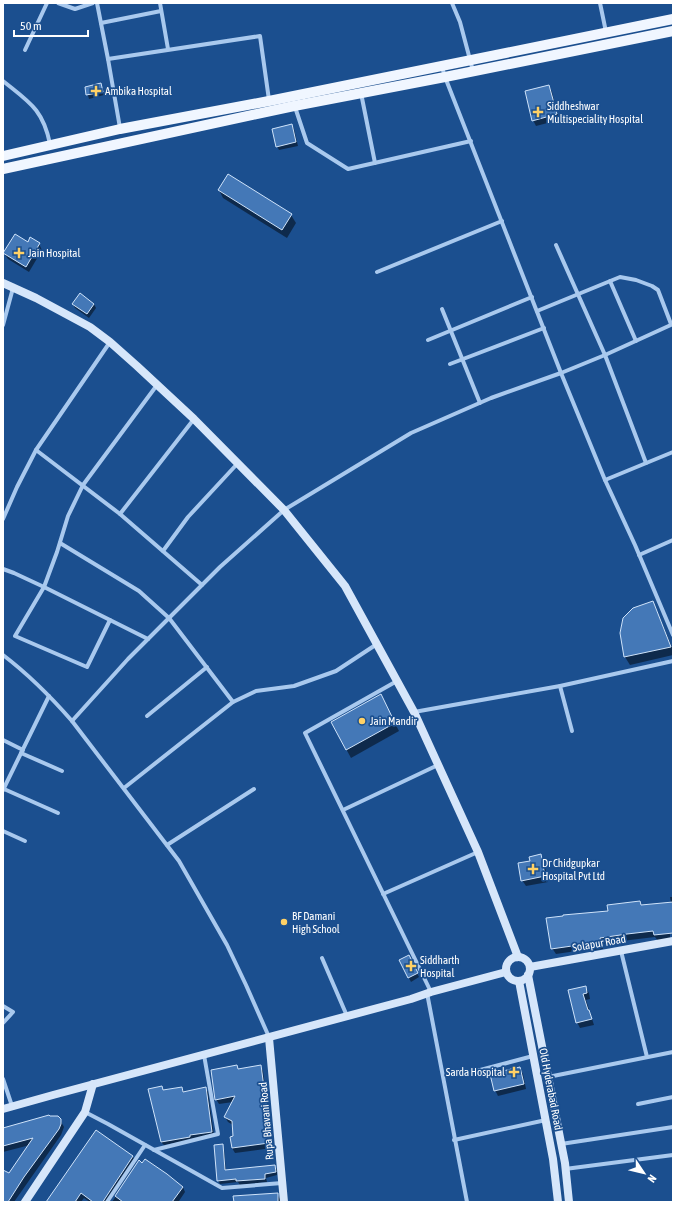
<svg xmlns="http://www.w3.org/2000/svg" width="676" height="1205" font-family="'Asap Condensed',sans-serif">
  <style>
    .shadow { fill: #0007 }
    .building { fill: #4478b7; stroke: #cfe3fa }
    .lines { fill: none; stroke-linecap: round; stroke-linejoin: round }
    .street { stroke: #a9c9ee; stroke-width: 4 }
    .secondary { stroke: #d6e6fa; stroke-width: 8 }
    .primary { stroke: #f0f6ff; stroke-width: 10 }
    .poi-dot { fill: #ffd166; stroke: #1b4f8f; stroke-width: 1.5 }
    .labels { text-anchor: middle; stroke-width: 3.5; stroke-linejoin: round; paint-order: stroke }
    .poi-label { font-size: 11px; fill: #fff; stroke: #1b4f8f; text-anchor: start }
    .street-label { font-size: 11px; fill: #fff; stroke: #1b4f8f }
  </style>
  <rect width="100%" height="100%" fill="#1b4f8f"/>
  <g class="shadow">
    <path d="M 100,85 L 104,95 L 89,99 L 86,88 Z"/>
    <path d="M 549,86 L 552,92 L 559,120 L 536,126 L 533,120 Z"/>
    <path d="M 292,125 L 294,129 L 298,146 L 279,150 L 277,146 Z"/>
    <path d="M 219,190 L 291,215 L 296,223 L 287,238 L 223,198 Z"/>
    <path d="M 28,243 L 39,244 L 42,250 L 29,272 L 8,259 L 4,253 Z"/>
    <path d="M 73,304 L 94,304 L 96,308 L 89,318 L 75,308 Z"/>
    <path d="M 653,603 L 657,611 L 673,650 L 673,655 L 630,665 L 625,657 Z"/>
    <path d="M 385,704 L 399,731 L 351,758 L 332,723 Z"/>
    <path d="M 541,856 L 544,861 L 548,882 L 526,886 L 522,880 L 531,862 Z"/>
    <path d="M 670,897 L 673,897 L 673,934 L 670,934 L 670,939 L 658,941 L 655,937 L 630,940 L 603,944 L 603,949 L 591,950 L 590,949 L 556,954 L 552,948 L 610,912 L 640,902 L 642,906 L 671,903 Z"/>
    <path d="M 400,960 L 411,960 L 419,977 L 411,982 Z"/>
    <path d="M 585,987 L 589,993 L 590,999 L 586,1000 L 594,1025 L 580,1028 L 577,1022 L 569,991 Z"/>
    <path d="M 237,1066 L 238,1069 L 260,1066 L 263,1071 L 272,1138 L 270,1139 L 272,1148 L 235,1153 L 232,1148 L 234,1137 L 233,1125 L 228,1122 L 225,1117 L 233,1102 L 219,1104 L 216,1099 Z"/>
    <path d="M 519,1068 L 523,1074 L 526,1089 L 498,1096 L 495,1090 Z"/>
    <path d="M 162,1087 L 164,1091 L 182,1088 L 184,1092 L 206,1089 L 208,1092 L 214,1135 L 191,1139 L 191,1140 L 164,1145 L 161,1142 Z"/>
    <path d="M 59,1118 L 64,1127 L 61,1135 L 14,1202 L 3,1202 L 3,1171 L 9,1175 L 30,1145 L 3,1152 L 3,1129 Z"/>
    <path d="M 96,1131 L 133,1157 L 136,1162 L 109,1202 L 90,1202 L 84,1198 L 81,1202 L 48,1202 Z"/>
    <path d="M 222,1146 L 224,1149 L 226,1171 L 275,1166 L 277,1170 L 277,1175 L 266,1178 L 267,1182 L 240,1185 L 238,1182 L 220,1184 L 218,1180 Z"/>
    <path d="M 139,1162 L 183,1187 L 185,1192 L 179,1201 L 181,1202 L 112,1202 Z"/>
    <path d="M 277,1194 L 280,1199 L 280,1202 L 245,1202 Z"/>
  </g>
  <g class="building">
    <path d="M 101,83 L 103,92 L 86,95 L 85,87 Z"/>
    <path d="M 549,85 L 557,114 L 532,121 L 525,91 Z"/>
    <path d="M 292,124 L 296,142 L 276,147 L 272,129 Z"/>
    <path d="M 228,174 L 292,214 L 282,230 L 218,190 Z"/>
    <path d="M 15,234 L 28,242 L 30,237 L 40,243 L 26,267 L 3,253 Z"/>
    <path d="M 80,293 L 94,304 L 87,314 L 72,304 Z"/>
    <path d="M 653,601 L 671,647 L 624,657 L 620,633 L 623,618 L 633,608 Z"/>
    <path d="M 381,694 L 395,723 L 346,750 L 331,722 Z"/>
    <path d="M 541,854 L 545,876 L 521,881 L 518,863 L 530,861 L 529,857 Z"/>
    <path d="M 640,901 L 641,905 L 673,902 L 673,933 L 654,935 L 653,931 L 627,934 L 600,938 L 601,943 L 586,945 L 586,944 L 551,949 L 546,918 L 563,916 L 563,915 L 608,911 L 607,905 Z"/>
    <path d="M 409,955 L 418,973 L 408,978 L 399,960 Z"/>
    <path d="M 586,986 L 587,993 L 583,994 L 588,1010 L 589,1010 L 592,1019 L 576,1023 L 568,990 Z"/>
    <path d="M 237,1065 L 238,1069 L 261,1065 L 270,1133 L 268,1133 L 269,1143 L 232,1148 L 230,1137 L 233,1136 L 232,1121 L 224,1117 L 235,1096 L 215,1100 L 211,1070 Z"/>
    <path d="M 520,1067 L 524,1084 L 494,1091 L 490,1074 Z"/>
    <path d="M 162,1086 L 163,1090 L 182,1087 L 183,1092 L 206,1087 L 212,1132 L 190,1135 L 190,1137 L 161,1142 L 148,1089 Z"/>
    <path d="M 49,1115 L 50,1116 L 58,1116 L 61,1119 L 61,1124 L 59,1129 L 24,1177 L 8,1202 L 3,1202 L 3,1170 L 9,1173 L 33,1138 L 3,1146 L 3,1128 Z"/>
    <path d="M 96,1130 L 133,1156 L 104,1200 L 103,1202 L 93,1202 L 81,1193 L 75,1202 L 46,1202 Z"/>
    <path d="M 223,1144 L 225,1170 L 275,1165 L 276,1172 L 265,1174 L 265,1179 L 236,1181 L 236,1179 L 217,1181 L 214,1145 Z"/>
    <path d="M 145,1159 L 167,1174 L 183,1187 L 172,1202 L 123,1202 L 115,1196 L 139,1160 L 142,1163 Z"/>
    <path d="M 278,1193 L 278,1202 L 234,1202 L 233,1196 Z"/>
  </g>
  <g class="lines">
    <g class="street">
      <path d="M 58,3 L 75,9 L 93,3"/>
      <path d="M 97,3 L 108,59"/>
      <path d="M 160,3 L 168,49"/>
      <path d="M 452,3 L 460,22 L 473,71"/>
      <path d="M 600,3 L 606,32"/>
      <path d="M 101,23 L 161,11"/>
      <path d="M 25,50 L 47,3"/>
      <path d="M 442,67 L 445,77 L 561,373 L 605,480 L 635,545 L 673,635"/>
      <path d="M 3,81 C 29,102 43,109 50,144"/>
      <path d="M 361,93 L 375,163"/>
      <path d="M 295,107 L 307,143 L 348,169 L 471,141"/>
      <path d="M 120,128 L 108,59 L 260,36 L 269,100"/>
      <path d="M 556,245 L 605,355 L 646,463"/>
      <path d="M 377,272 L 502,221"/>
      <path d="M 610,281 L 636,341"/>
      <path d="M 442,309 L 480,403"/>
      <path d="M 537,311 L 620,277 L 636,280 L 652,286 L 658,290 L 671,324"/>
      <path d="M 3,325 L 13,288"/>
      <path d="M 428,340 L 532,297"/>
      <path d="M 450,364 L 544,328"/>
      <path d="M 36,450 L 120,514 L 202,585"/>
      <path d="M 605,480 L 673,452"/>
      <path d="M 120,514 L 194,419"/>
      <path d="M 3,519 L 17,487 L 36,450 L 110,342"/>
      <path d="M 60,543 L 139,591 L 169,618 L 233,702"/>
      <path d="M 163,551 L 188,517 L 238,463"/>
      <path d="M 639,555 L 673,540"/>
      <path d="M 3,569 L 14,573 L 44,587 L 148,639"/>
      <path d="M 110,620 L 87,667 L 15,636 L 44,587 L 57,552 L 68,516 L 83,485 L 157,385"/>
      <path d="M 3,655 C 28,674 51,697 72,721 L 179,861 L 227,945 L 246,985 L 269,1037"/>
      <path d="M 397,681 L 305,733 L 431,992"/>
      <path d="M 560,686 L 572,731"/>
      <path d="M 414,712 L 560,686 L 673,661"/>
      <path d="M 147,716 L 207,667"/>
      <path d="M 72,721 L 128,659 L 220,567 L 284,510 L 411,433 L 491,398 L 561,373 L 605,355 L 673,324"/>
      <path d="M 3,740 L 23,750"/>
      <path d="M 21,753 L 62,771"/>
      <path d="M 124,788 L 233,702 L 256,691 L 294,686 L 336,671 L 377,644"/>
      <path d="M 4,789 L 58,813"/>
      <path d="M 3,790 L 49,696"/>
      <path d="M 343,810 L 438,765"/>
      <path d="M 3,831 L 25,841"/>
      <path d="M 167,845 L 254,789"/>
      <path d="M 383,894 L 478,852"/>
      <path d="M 621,951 L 647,1057"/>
      <path d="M 322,958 L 347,1016"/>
      <path d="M 427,993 L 467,1202"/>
      <path d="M 3,1006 L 13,1012 L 3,1023"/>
      <path d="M 469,1073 L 533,1056"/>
      <path d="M 548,1077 L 673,1052"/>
      <path d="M 3,1079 L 12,1106"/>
      <path d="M 638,1104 L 673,1097"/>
      <path d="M 85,1112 L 108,1124 L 222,1188 L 282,1183"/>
      <path d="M 454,1140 L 546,1120"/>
      <path d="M 561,1144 L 673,1127"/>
      <path d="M 154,1150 L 218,1134 L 204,1055"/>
      <path d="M 565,1169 L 673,1155"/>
      <path d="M 107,1202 L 145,1145"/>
    </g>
    <g class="secondary">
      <path d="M 3,283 L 36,298 L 90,327 L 110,342 L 137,366 L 194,419 L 284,510 L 345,586 L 414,712 L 478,852 L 518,957"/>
      <circle cx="518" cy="969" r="12"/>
      <path d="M 530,967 L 673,941"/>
      <path d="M 528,975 L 565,1163 L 569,1202"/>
      <path d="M 519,981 L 553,1159 L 558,1202"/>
      <path d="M 269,1038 L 284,1202"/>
      <path d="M 3,1109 L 53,1095 L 411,999 L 431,992 L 506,972"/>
      <path d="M 25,1202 L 85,1112 L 93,1084"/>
    </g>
    <g class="primary">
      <path d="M 3,156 L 120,129 L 269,101 L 673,19"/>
      <path d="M 3,169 L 294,106 L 445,77 L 673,31"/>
    </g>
  </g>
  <g class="poi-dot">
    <path d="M94 85h4v4h4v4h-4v4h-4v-4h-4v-4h4z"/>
    <path d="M536 106h4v4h4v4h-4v4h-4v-4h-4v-4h4z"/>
    <path d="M17 247h4v4h4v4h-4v4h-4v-4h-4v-4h4z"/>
    <circle cx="362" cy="721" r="4"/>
    <path d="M531 863h4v4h4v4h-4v4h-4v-4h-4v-4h4z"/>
    <circle cx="284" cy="922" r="4"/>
    <path d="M409 960h4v4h4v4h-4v4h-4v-4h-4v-4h4z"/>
    <path d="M512 1066h4v4h4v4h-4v4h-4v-4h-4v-4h4z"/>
  </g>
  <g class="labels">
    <g class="poi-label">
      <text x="105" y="95">Ambika Hospital</text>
      <text x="547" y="110">Siddheshwar<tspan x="547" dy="13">Multispeciality Hospital</tspan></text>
      <text x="28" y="257">Jain Hospital</text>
      <text x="370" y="725">Jain Mandir</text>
      <text x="542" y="867">Dr Chidgupkar<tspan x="542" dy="13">Hospital Pvt Ltd</tspan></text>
      <text x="292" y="920">BF Damani<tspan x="292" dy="13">High School</tspan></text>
      <text x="420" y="964">Siddharth<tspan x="420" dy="13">Hospital</tspan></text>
      <text x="505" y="1076" text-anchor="end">Sarda Hospital</text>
    </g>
    <g class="street-label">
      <text transform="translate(599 943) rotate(-10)" y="4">Solapur Road</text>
      <text transform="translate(551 1089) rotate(79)" y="4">Old Hyderabad Road</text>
      <text transform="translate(266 1121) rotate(-95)" y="4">Rupa Bhavani Road</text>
    </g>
  </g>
  <rect width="676" height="1205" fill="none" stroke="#ffffff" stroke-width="8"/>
  <g transform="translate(644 1173) rotate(125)" stroke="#1b4f8f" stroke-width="3" paint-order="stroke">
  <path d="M0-3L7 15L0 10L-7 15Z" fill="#ffffff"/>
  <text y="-6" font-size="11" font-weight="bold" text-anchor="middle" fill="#ffffff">N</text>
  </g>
  <path d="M14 30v6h74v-6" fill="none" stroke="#ffffff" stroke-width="2"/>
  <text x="20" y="30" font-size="12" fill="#ffffff" stroke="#1b4f8f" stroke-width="3" paint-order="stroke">50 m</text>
</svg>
